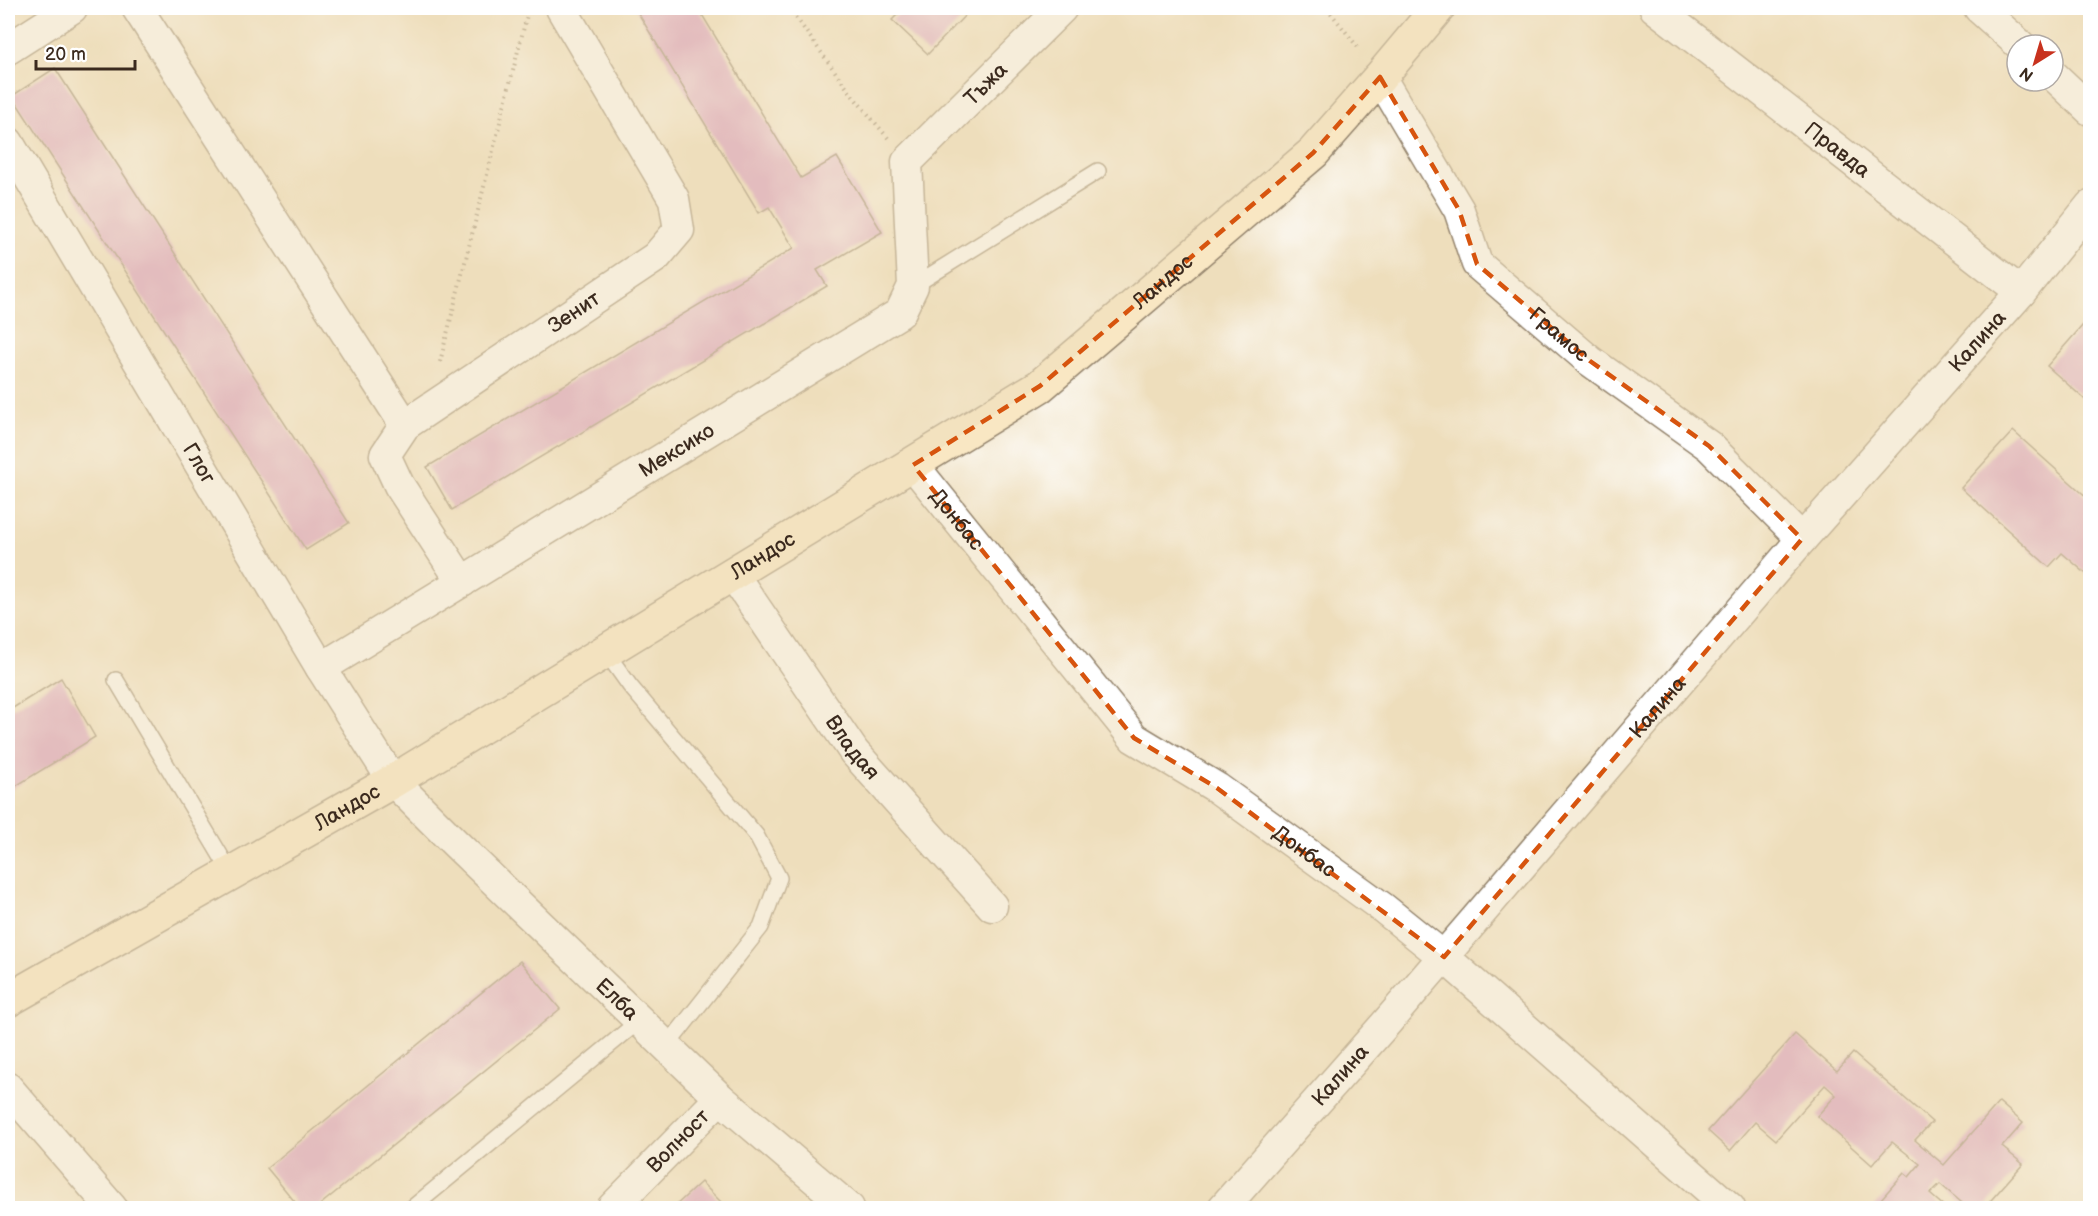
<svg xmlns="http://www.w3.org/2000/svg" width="2098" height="1216" font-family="'Balsamiq Sans',sans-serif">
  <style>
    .building { fill: #d593c0 }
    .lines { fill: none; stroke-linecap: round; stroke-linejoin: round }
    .lane-casing { stroke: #94846d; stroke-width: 18 }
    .street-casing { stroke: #94846d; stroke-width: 33 }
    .secondary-casing { stroke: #94846d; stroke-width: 36 }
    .path { stroke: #94846d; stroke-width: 4; stroke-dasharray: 1.5 4.5; stroke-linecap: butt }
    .lane { stroke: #fff; stroke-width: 15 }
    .street { stroke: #fff; stroke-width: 30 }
    .secondary { stroke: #f9e7c3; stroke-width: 33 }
    .marked { fill: none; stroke: #d7540e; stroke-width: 4.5; stroke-dasharray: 12 8; stroke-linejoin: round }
    .labels { text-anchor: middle; stroke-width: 4.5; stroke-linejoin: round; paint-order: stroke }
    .street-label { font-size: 21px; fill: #3b2a1e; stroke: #fff }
  </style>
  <rect width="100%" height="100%" fill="#fff"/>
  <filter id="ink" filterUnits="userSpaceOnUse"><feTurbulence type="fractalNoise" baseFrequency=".0167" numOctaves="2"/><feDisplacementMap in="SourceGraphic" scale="12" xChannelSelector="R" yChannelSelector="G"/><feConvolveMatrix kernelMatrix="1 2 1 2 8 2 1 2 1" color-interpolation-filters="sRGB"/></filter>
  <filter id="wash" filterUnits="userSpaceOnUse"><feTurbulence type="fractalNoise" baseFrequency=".008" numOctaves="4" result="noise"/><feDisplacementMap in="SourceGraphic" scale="24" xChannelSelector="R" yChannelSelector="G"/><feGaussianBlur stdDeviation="1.35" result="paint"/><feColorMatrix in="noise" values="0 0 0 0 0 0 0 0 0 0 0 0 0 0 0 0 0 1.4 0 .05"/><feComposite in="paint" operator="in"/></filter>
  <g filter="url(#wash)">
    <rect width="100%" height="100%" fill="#eedebc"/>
    <g id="blocks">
      <g class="building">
        <path d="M 635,8 L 698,8 L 801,178 L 837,157 L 882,232 L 817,270 L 827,286 L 452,510 L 427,467 L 794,248 L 769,207 L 759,213 Z"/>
        <path d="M 904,8 L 972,8 L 928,54 L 892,20 Z"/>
        <path d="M 55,68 L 349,523 L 306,550 L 12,96 Z"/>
        <path d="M 2090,317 L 2090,404 L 2047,366 Z"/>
        <path d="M 2013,431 L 2090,500 L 2090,577 L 2062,553 L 2049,567 L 1961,488 Z"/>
        <path d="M 61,678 L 95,737 L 8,791 L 8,711 Z"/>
        <path d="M 520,961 L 560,1009 L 316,1208 L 300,1208 L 267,1168 Z"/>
        <path d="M 1795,1034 L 1837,1071 L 1853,1053 L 1932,1122 L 1915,1140 L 1944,1165 L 1999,1102 L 2023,1123 L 2002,1147 L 2023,1164 L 1984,1208 L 1968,1208 L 1940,1184 L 1930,1194 L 1946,1208 L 1873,1208 L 1904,1173 L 1909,1177 L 1920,1164 L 1892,1142 L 1872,1165 L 1817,1116 L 1836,1095 L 1825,1085 L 1776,1140 L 1755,1122 L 1730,1151 L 1708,1131 Z"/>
        <path d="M 701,1182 L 727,1208 L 673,1208 Z"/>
      </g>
    </g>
  </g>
  <g filter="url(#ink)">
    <use href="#blocks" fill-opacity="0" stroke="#94846d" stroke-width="1.5"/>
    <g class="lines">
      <g class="lane-casing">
        <g id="lane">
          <path d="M 913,286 L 1098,171"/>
          <path d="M 605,651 L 630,686 L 756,835 L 779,878 L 761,927 L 666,1047"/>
          <path d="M 116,680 L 231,873"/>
          <path d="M 412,1208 L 639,1021"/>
        </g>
      </g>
      <g class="street-casing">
        <g id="street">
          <path d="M 137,8 L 405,425"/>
          <path id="s1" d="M 1655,8 L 2021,292"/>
          <path d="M 1979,8 L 2020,45"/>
          <path d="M 8,49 L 72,8"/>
          <path d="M 2053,75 L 2090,110"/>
          <path id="s2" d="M 1380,77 L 1459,210 L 1477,264 L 1590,361 L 1709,446 L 1802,539"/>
          <path id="s3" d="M 8,142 L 321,668 L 393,781 L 455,843 L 720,1098 L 849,1208"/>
          <path id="s4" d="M 913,465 L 1134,738 L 1217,788 L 1383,908 L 1444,957 L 1730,1208"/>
          <path id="s5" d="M 732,573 L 854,752 L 992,906"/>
          <path id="s6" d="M 462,582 L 399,485 L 385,455 L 405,425 L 656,257 L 679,230 L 674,199 L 561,8"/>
          <path id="s7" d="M 321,668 L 900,313 L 913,286 L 907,162 L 1062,8"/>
          <path d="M 8,1088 L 112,1208"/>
          <path id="s8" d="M 612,1208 L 720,1098"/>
          <path id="s9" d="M 1223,1208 L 1388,1021 L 1802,539 L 2021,292 L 2090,206"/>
        </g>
      </g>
      <g class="secondary-casing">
        <g id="secondary">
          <path id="s10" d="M 8,1000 L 393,781 L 1040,386 L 1313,153 L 1380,77 L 1438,8"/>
        </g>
      </g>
      <g class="path">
        <path d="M 789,8 L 852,95 L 888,138"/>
        <path d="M 1327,8 L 1360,50"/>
        <path d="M 440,362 L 528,11"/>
      </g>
      <use href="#lane" class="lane"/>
      <use href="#street" class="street"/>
      <use href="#secondary" class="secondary"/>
    </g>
  </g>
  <path d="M0 0H2098V1216H0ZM 1380,77 L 1459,210 L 1477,264 L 1590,361 L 1709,446 L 1802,539 L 1444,957 L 1217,788 L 1134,738 L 913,465 L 1040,386 L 1313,153 Z" fill="#eedebc" fill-opacity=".55" fill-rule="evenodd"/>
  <path class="marked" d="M 1380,77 L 1459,210 L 1477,264 L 1590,361 L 1709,446 L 1802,539 L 1444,957 L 1217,788 L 1134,738 L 913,465 L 1040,386 L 1313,153 Z"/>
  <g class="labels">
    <g class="street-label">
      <text dy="7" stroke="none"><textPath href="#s7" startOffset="944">Тъжа</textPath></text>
      <text dy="7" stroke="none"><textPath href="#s1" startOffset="231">Правда</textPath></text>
      <text dy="7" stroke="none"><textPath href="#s10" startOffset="1362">Ландос</textPath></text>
      <text dy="7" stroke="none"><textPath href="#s6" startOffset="388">Зенит</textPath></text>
      <text dy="7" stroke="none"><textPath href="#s2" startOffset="320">Грамос</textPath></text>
      <text dy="7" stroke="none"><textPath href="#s9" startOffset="1149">Калина</textPath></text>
      <text dy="7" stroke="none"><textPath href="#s7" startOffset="417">Мексико</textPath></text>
      <text dy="7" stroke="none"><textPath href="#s3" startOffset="374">Глог</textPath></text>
      <text dy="7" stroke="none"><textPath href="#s4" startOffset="70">Донбас</textPath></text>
      <text dy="7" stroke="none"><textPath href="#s10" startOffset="876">Ландос</textPath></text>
      <text dy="7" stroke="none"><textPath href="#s9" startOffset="663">Калина</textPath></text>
      <text dy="7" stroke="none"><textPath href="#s5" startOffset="212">Владая</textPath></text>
      <text dy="7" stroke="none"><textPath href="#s10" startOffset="390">Ландос</textPath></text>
      <text dy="7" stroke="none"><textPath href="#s4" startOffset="556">Донбас</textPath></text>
      <text dy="7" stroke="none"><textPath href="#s3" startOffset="1059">Елба</textPath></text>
      <text dy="7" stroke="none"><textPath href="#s9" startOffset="177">Калина</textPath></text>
      <text dy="7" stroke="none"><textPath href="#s8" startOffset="94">Волност</textPath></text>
    </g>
  </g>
  <rect width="2098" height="1216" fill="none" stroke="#fff" stroke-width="30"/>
  <g transform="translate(2035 63) rotate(217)"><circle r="28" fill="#ffffff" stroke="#b1aaa5" stroke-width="1.5"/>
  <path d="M0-4.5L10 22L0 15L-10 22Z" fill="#c8321e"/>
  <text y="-9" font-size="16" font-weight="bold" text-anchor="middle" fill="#3b2a1e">N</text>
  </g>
  <path d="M36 60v9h99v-9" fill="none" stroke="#3b2a1e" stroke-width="3"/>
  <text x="45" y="60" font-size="18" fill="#3b2a1e" stroke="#ffffff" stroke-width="4.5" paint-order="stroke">20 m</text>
</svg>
